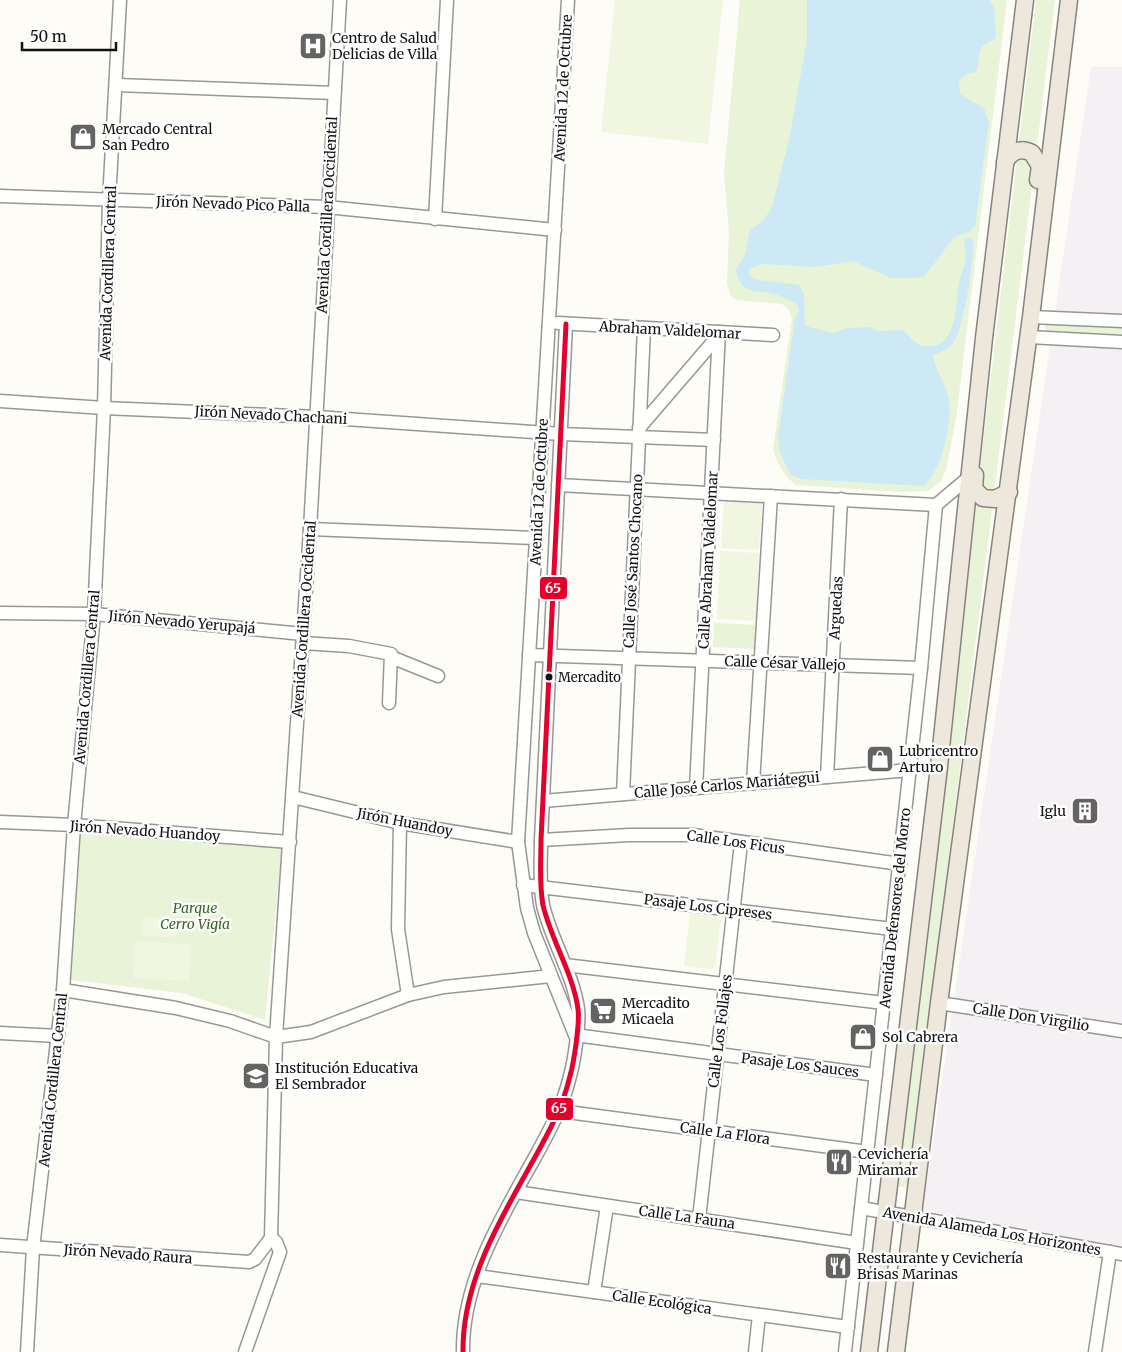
<svg xmlns="http://www.w3.org/2000/svg" width="1122" height="1352" font-family="Merriweather,serif">
  <style>
    .industrial { fill: #f5f0f3 }
    .green { fill: #e8f3d7 }
    .pitch { fill: #f1f6e1 }
    .water { fill: #cde9f6 }
    .lines { fill: none; stroke-linecap: round; stroke-linejoin: round }
    .minor-casing { stroke: #979795; stroke-width: 15 }
    .major-casing { stroke: #858482; stroke-width: 19 }
    .minor { stroke: #fffffe; stroke-width: 12 }
    .major { stroke: #ede8db; stroke-width: 16 }
    .bus-1-casing { stroke: #fff; stroke-width: 9 }
    .bus-1 { stroke: #e4002b; stroke-width: 5 }
    .bus-dot { fill: #111; stroke: #fff; stroke-width: 2 }
    .labels { text-anchor: middle; stroke-width: 5; stroke-linejoin: round; paint-order: stroke }
    .bus-label { font-size: 13px; fill: #111; stroke: #fff; text-anchor: start }
    .poi-label { font-size: 14px; fill: #111; stroke: #fff; text-anchor: start }
    .street-label { font-size: 14px; fill: #111; stroke: #fff }
    .park-label { font-size: 14px; font-style: italic; fill: #316a20; stroke: #fff }
    .line-badge { stroke: #fff; stroke-width: 2 }
    .badge-label { font-size: 14px; text-anchor: middle; font-weight: bold; fill: #fff }
  </style>
  <rect width="100%" height="100%" fill="#fdfcf7"/>
  <path class="industrial" d="M 1091,67 L 1122,67 L 1122,1249 L 923,1210 Z"/>
  <g class="green">
    <path d="M 740,0 L 1007,0 L 956,419 L 946,470 L 940,482 L 928,491 L 902,492 L 796,485 C 783,475 778,465 773,449 L 792,319 L 789,310 L 782,304 L 737,300 L 731,296 L 727,284 L 729,232 L 724,174 Z"/>
    <path d="M 1036,0 L 1055,0 L 908,1188 L 894,1186 Z"/>
    <path d="M 1046,324 L 1122,327 L 1122,335 L 1045,331 Z"/>
    <path d="M 714,623 L 757,625 L 755,649 L 713,647 Z"/>
    <path d="M 81,829 L 282,846 L 265,1020 L 182,993 L 71,980 Z"/>
  </g>
  <g class="pitch">
    <path d="M 615,0 L 723,0 L 708,144 L 601,132 Z"/>
    <path d="M 724,500 L 762,502 L 759,550 L 721,548 Z"/>
    <path d="M 720,551 L 759,553 L 756,621 L 717,619 Z"/>
    <path d="M 690,913 L 721,917 L 715,970 L 684,966 Z"/>
    <path d="M 143,917 L 179,919 L 178,938 L 142,936 Z"/>
    <path d="M 135,941 L 191,944 L 189,981 L 133,978 Z"/>
  </g>
  <path class="water" d="M 807,0 L 989,0 L 994,7 L 996,36 L 994,40 C 973,48 982,56 976,72 L 969,73 L 959,80 L 960,94 L 984,108 L 989,123 L 975,226 L 969,232 L 954,237 L 925,276 L 917,278 L 891,278 L 853,261 L 815,267 L 762,264 L 750,269 L 748,272 L 753,279 L 799,285 L 804,294 L 805,326 L 833,333 L 848,328 L 869,327 L 878,331 L 902,330 C 908,334 916,345 923,346 C 956,351 956,309 958,288 C 959,277 966,266 966,255 C 966,250 964,244 964,239 L 966,237 L 973,240 C 975,256 963,332 953,343 C 948,350 941,352 933,355 C 935,370 944,381 948,395 C 954,418 942,472 923,486 L 802,479 L 791,475 L 780,453 L 778,437 L 795,318 L 799,312 L 797,304 C 790,301 782,296 775,294 C 755,290 739,294 736,269 L 745,255 L 750,230 L 764,220 L 772,207 L 789,140 L 807,40 Z"/>
  <g class="lines">
    <g class="minor-casing">
      <g id="minor">
        <path d="M 568,0 L 518,842 L 527,908 L 534,933 L 575,1035"/>
        <path d="M 117,85 L 334,93"/>
        <path d="M 0,196 L 327,207 L 555,230"/>
        <path d="M 435,219 L 447,0"/>
        <path d="M 1031,317 L 1122,321"/>
        <path d="M 558,323 L 773,335"/>
        <path d="M 1029,337 L 1122,342"/>
        <path d="M 0,401 L 104,408 L 317,417 L 561,434 L 714,440"/>
        <path d="M 639,428 L 719,335"/>
        <path d="M 558,485 L 936,505"/>
        <path d="M 310,529 L 536,538"/>
        <path d="M 0,613 L 94,614 L 303,634"/>
        <path d="M 303,643 L 349,646 L 391,654 L 389,703"/>
        <path d="M 529,655 L 921,668"/>
        <path d="M 391,657 L 438,676"/>
        <path d="M 827,777 L 841,499"/>
        <path d="M 753,783 L 771,496"/>
        <path d="M 696,788 L 719,332"/>
        <path d="M 623,794 L 644,328"/>
        <path d="M 293,797 L 400,823 L 518,842"/>
        <path d="M 543,801 L 910,770"/>
        <path d="M 0,822 L 74,825 L 290,842"/>
        <path d="M 400,823 L 398,929 L 408,995"/>
        <path d="M 541,840 L 629,835 L 693,835 L 900,864"/>
        <path d="M 523,885 L 892,929"/>
        <path d="M 565,965 L 884,1003"/>
        <path d="M 63,990 L 176,1008 L 230,1021 L 276,1037 L 311,1032 L 408,995 L 444,987 L 551,976"/>
        <path d="M 939,1003 L 1122,1031"/>
        <path d="M 0,1033 L 58,1036"/>
        <path d="M 575,1035 L 876,1075"/>
        <path d="M 560,1111 L 868,1152"/>
        <path d="M 516,1192 L 857,1243"/>
        <path d="M 861,1208 L 1122,1254"/>
        <path d="M 699,1219 L 741,843"/>
        <path d="M 0,1245 L 249,1262 L 255,1259 L 271,1238 L 276,1037 L 310,529 L 340,0"/>
        <path d="M 477,1276 L 848,1327"/>
        <path d="M 594,1292 L 607,1206"/>
        <path d="M 27,1352 L 33,1248 L 63,990 L 74,825 L 94,614 L 104,408 L 109,201 L 120,0"/>
        <path d="M 245,1352 L 280,1252 L 276,1242 L 271,1238"/>
        <path d="M 463,1352 C 462,1282 501,1218 534,1159 C 549,1132 563,1106 570,1076 C 574,1062 580,1023 578,1009 C 573,973 551,940 543,905 C 539,884 541,861 541,840 L 566,324"/>
        <path d="M 755,1352 L 759,1315"/>
        <path d="M 845,1352 L 921,668 L 936,505 L 968,478"/>
        <path d="M 1095,1352 L 1110,1252"/>
      </g>
    </g>
    <g class="major-casing">
      <g id="major">
        <path d="M 1005,162 C 1011,151 1021,147 1032,153 L 1040,166 L 1038,180"/>
        <path d="M 975,475 L 974,489 L 983,498 L 995,499 L 1009,492"/>
        <path d="M 869,1352 L 939,767 L 984,338 L 1025,0"/>
        <path d="M 896,1352 L 939,1003 L 1031,317 L 1069,0"/>
      </g>
    </g>
    <use href="#minor" class="minor"/>
    <use href="#major" class="major"/>
    <g class="bus-1-casing">
      <path id="bus-1" d="M 463,1352 C 462,1282 501,1218 534,1159 C 549,1132 563,1106 570,1076 C 574,1062 580,1023 578,1009 C 573,973 551,940 543,905 C 539,884 541,861 541,840 L 566,324"/>
    </g>
    <use href="#bus-1" class="bus-1"/>
  </g>
  <defs>
    <g id="hospital-square" transform="scale(1.4375)"><rect x="-9" y="-9" width="18" height="18" rx="4" fill="#646362" stroke="#fff"/><path d="M-5-5h3v3.5h4V-5h3V5h-3V1.5h-4V5h-3Z" fill="#fff"/></g>
    <g id="shop-square" transform="scale(1.4375)"><rect x="-9" y="-9" width="18" height="18" rx="4" fill="#646362" stroke="#fff"/><path d="M-5-2.5h2.3a2.7 3.5 0 0 1 5.4 0H5L5.5 6h-11ZM-1.5-2.5h3a1.5 2.3 0 0 0-3 0Z" fill="#fff"/></g>
    <g id="building-square" transform="scale(1.4375)"><rect x="-9" y="-9" width="18" height="18" rx="4" fill="#646362" stroke="#fff"/><path d="M-4-6H4V6H1V3H-1V6H-4ZM-2.5-4.3h1.7v1.8h-1.7ZM.8-4.3h1.7v1.8H.8ZM-2.5-1h1.7V.8h-1.7ZM.8-1h1.7V.8H.8Z" fill="#fff"/></g>
    <g id="supermarket-square" transform="scale(1.4375)"><rect x="-9" y="-9" width="18" height="18" rx="4" fill="#646362" stroke="#fff"/><path d="M-6-5.5h2.5l.6 2H6L4.5 2H-2.5L-4.4-4H-6ZM-1.5 3.2a1.3 1.3 0 1 0 .1 0ZM3 3.2a1.3 1.3 0 1 0 .1 0Z" fill="#fff"/></g>
    <g id="school-square" transform="scale(1.4375)"><rect x="-9" y="-9" width="18" height="18" rx="4" fill="#646362" stroke="#fff"/><path d="M0-5L7-2L0 1L-7-2ZM-4 1L0 2.5L4 1V4Q0 6-4 4Z" fill="#fff"/></g>
    <g id="restaurant-square" transform="scale(1.4375)"><rect x="-9" y="-9" width="18" height="18" rx="4" fill="#646362" stroke="#fff"/><path d="M-5-6h1v4h1v-4h1v4h1v-4h1v5L-1.5 .5V6h-2V.5L-5-1ZM5-6V6H3V1.5H1.5Q1.5-4 5-6Z" fill="#fff"/></g>
  </defs>
  <g fill-rule="evenodd">
    <use href="#hospital-square" x="313" y="46"/>
    <use href="#shop-square" x="83" y="137"/>
    <use href="#shop-square" x="880" y="759"/>
    <use href="#building-square" x="1085" y="811"/>
    <use href="#supermarket-square" x="603" y="1011"/>
    <use href="#shop-square" x="863" y="1037"/>
    <use href="#school-square" x="256" y="1076"/>
    <use href="#restaurant-square" x="839" y="1162"/>
    <use href="#restaurant-square" x="838" y="1266"/>
  </g>
  <circle class="bus-dot" cx="549" cy="677" r="4.5"/>
  <g class="labels">
    <g class="bus-label">
      <text x="558" y="682">Mercadito</text>
    </g>
    <g class="poi-label">
      <text x="332" y="43">Centro de Salud<tspan x="332" dy="16">Delicias de Villa</tspan></text>
      <text x="102" y="134">Mercado Central<tspan x="102" dy="16">San Pedro</tspan></text>
      <text x="899" y="756">Lubricentro<tspan x="899" dy="16">Arturo</tspan></text>
      <text x="1066" y="816" text-anchor="end">Iglu</text>
      <text x="622" y="1008">Mercadito<tspan x="622" dy="16">Micaela</tspan></text>
      <text x="882" y="1042">Sol Cabrera</text>
      <text x="275" y="1073">Institución Educativa<tspan x="275" dy="16">El Sembrador</tspan></text>
      <text x="858" y="1159">Cevichería<tspan x="858" dy="16">Miramar</tspan></text>
      <text x="857" y="1263">Restaurante y Cevichería<tspan x="857" dy="16">Brisas Marinas</tspan></text>
    </g>
    <g class="street-label">
      <text transform="translate(563 88) rotate(-87)" y="5">Avenida 12 de Octubre</text>
      <text transform="translate(233 204) rotate(2)" y="5">Jirón Nevado Pico Palla</text>
      <text transform="translate(327 215) rotate(-87)" y="5">Avenida Cordillera Occidental</text>
      <text transform="translate(108 273) rotate(-88)" y="5">Avenida Cordillera Central</text>
      <text transform="translate(670 330) rotate(3)" y="5">Abraham Valdelomar</text>
      <text transform="translate(271 415) rotate(3)" y="5">Jirón Nevado Chachani</text>
      <text transform="translate(539 492) rotate(-87)" y="5">Avenida 12 de Octubre</text>
      <text transform="translate(708 560) rotate(-87)" y="5">Calle Abraham Valdelomar</text>
      <text transform="translate(633 561) rotate(-87)" y="5">Calle José Santos Chocano</text>
      <text transform="translate(836 608) rotate(-87)" y="5">Arguedas</text>
      <text transform="translate(304 619) rotate(-86)" y="5">Avenida Cordillera Occidental</text>
      <text transform="translate(182 622) rotate(5)" y="5">Jirón Nevado Yerupajá</text>
      <text transform="translate(785 663) rotate(2)" y="5">Calle César Vallejo</text>
      <text transform="translate(87 677) rotate(-85)" y="5">Avenida Cordillera Central</text>
      <text transform="translate(727 785) rotate(-5)" y="5">Calle José Carlos Mariátegui</text>
      <text transform="translate(405 822) rotate(11)" y="5">Jirón Huandoy</text>
      <text transform="translate(145 831) rotate(4)" y="5">Jirón Nevado Huandoy</text>
      <text transform="translate(736 842) rotate(8)" y="5">Calle Los Ficus</text>
      <text transform="translate(708 907) rotate(7)" y="5">Pasaje Los Cipreses</text>
      <text transform="translate(895 908) rotate(-84)" y="5">Avenida Defensores del Morro</text>
      <text transform="translate(1031 1017) rotate(9)" y="5">Calle Don Virgilio</text>
      <text transform="translate(720 1031) rotate(-83)" y="5">Calle Los Follajes</text>
      <text transform="translate(800 1065) rotate(7)" y="5">Pasaje Los Sauces</text>
      <text transform="translate(53 1080) rotate(-84)" y="5">Avenida Cordillera Central</text>
      <text transform="translate(725 1133) rotate(8)" y="5">Calle La Flora</text>
      <text transform="translate(687 1217) rotate(8)" y="5">Calle La Fauna</text>
      <text transform="translate(992 1231) rotate(10)" y="5">Avenida Alameda Los Horizontes</text>
      <text transform="translate(128 1254) rotate(4)" y="5">Jirón Nevado Raura</text>
      <text transform="translate(662 1302) rotate(8)" y="5">Calle Ecológica</text>
    </g>
    <g class="park-label">
      <text x="195" y="913">Parque<tspan x="195" dy="16">Cerro Vigía</tspan></text>
    </g>
  </g>
  <g class="line-badge">
    <rect x="539" y="576" width="29" height="24" rx="5" fill="#e4002b"/>
    <rect x="545" y="1097" width="29" height="24" rx="5" fill="#e4002b"/>
  </g>
  <g class="badge-label">
    <text x="553" y="593">65</text>
    <text x="559" y="1113">65</text>
  </g>
  <path d="M22 42v8h94v-8" fill="none" stroke="#111111" stroke-width="2.5"/>
  <text x="30" y="42" font-size="15" fill="#111111" stroke="#ffffff" stroke-width="4" paint-order="stroke">50 m</text>
</svg>
